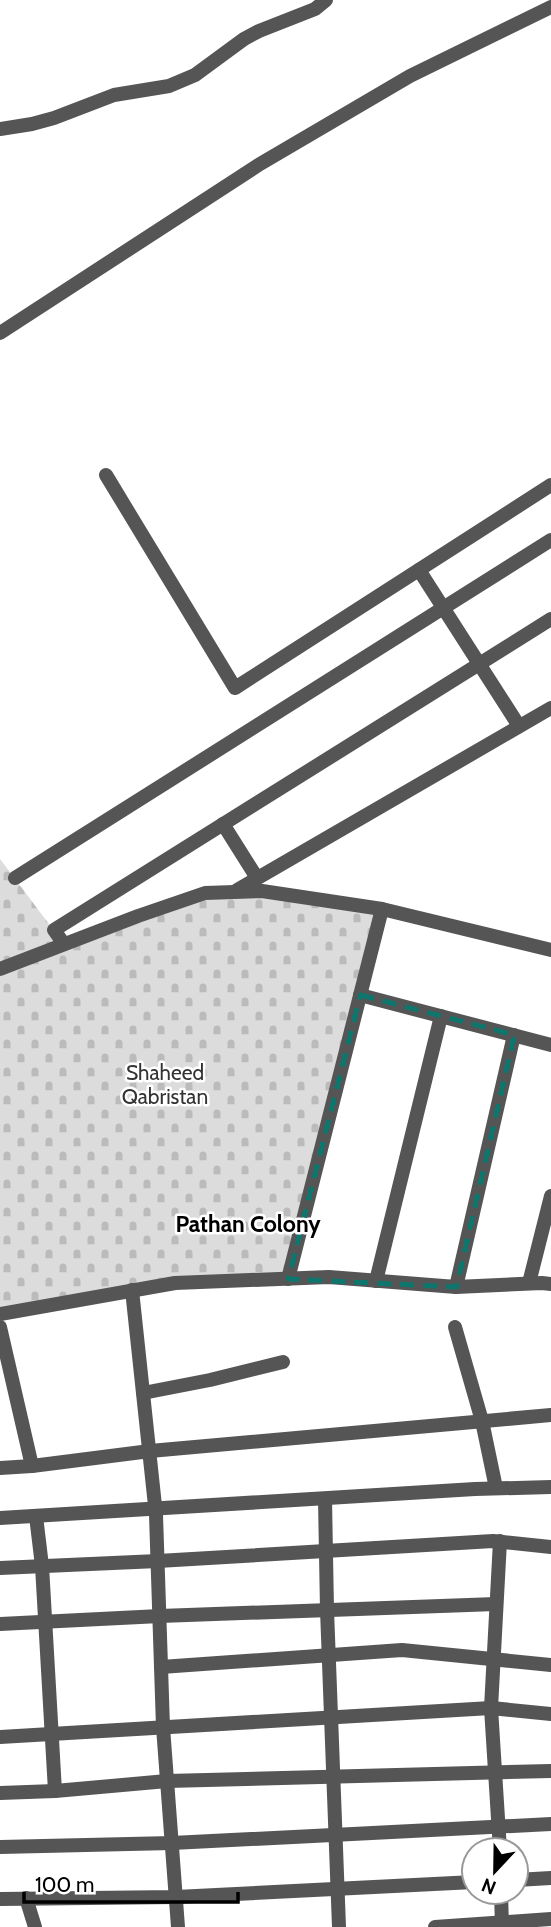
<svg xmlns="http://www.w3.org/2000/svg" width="551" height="1927" font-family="Cabin,sans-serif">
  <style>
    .cemetery { fill: url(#cemetery-stones) }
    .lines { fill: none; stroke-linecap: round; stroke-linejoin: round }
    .minor { stroke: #555; stroke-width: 14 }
    .marked { fill: none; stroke: #0f766e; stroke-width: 5; stroke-dasharray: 14 9; stroke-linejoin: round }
    .labels { text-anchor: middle; stroke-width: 5; stroke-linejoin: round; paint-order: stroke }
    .park-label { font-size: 21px; fill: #333; stroke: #fff }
    .neighbourhood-label { font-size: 23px; font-weight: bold; fill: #000; stroke: #fff }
  </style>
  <defs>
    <pattern id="cemetery-stones" width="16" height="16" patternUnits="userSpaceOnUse" patternTransform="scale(1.75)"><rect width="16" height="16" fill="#dcdcdc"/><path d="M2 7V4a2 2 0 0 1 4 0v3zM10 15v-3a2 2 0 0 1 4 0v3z" fill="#bbb"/></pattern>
  </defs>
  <rect width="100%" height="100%" fill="#fff"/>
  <path class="cemetery" d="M 0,859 L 64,944 L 205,893 L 262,891 L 377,909 L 288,1279 L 175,1283 L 0,1314 Z"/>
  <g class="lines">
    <g class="minor">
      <path d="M 0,129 L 32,124 L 54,118 L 114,95 L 169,86 L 195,75 L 244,39 L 259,31 L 315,9 L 326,0"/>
      <path d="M 0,333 L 260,164 L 410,76 L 551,7"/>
      <path d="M 106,475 L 235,688 L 551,485"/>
      <path d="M 419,570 L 519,726"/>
      <path d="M 223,824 L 257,878"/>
      <path d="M 15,878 L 551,540"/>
      <path d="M 237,890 L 551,708"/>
      <path d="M 64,944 L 54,930 L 551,619"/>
      <path d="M 0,969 L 138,916 L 205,893 L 262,891 L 382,909 L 551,950"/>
      <path d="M 360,995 L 551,1045"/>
      <path d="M 288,1279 L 382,909"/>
      <path d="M 376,1281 L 441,1016"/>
      <path d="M 529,1283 L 551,1196"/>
      <path d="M 456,1287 L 514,1035"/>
      <path d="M 132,1290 L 156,1515 L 163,1727 L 178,1927"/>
      <path d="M 0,1314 L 175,1283 L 329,1277 L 456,1287 L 542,1283 L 551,1284"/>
      <path d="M 0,1327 L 32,1466"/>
      <path d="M 455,1327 L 482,1421 L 496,1488"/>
      <path d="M 143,1393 L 210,1380 L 283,1362"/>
      <path d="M 0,1468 L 32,1466 L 150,1451 L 551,1415"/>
      <path d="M 325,1499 L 327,1610 L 339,1927"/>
      <path d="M 36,1516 L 42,1566 L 55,1791"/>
      <path d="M 0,1518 L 475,1489 L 551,1487"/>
      <path d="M 0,1568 L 158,1561 L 493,1541 L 551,1547"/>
      <path d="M 0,1624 L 160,1616 L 496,1604"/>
      <path d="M 161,1667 L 402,1650 L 551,1665"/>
      <path d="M 0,1737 L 491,1708 L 551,1714"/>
      <path d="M 0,1793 L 55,1791 L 167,1781 L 551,1771"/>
      <path d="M 0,1847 L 172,1843 L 551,1824"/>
      <path d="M 500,1850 L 491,1708 L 500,1541"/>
      <path d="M 516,1880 L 551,1878"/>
      <path d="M 501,1892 L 502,1927"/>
      <path d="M 26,1898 L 35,1927"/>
      <path d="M 0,1899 L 176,1897 L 474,1882"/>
      <path d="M 435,1927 L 551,1919"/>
    </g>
  </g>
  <path class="marked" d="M 360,995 L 514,1035 L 456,1287 L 288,1279 Z"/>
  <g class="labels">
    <g class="park-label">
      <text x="165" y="1080">Shaheed<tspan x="165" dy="24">Qabristan</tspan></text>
    </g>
    <g class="neighbourhood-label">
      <text x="248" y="1232">Pathan Colony</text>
    </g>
  </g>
  <g transform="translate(495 1871) rotate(202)"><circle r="33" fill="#ffffff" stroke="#999999" stroke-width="2"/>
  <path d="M0-5L12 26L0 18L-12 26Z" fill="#000000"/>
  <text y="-10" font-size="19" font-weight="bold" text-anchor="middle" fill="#000000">N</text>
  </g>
  <path d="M24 1892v10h214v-10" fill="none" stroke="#000000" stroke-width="3.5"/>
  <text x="35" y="1892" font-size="21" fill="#000000" stroke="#ffffff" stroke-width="5" paint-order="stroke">100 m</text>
</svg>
